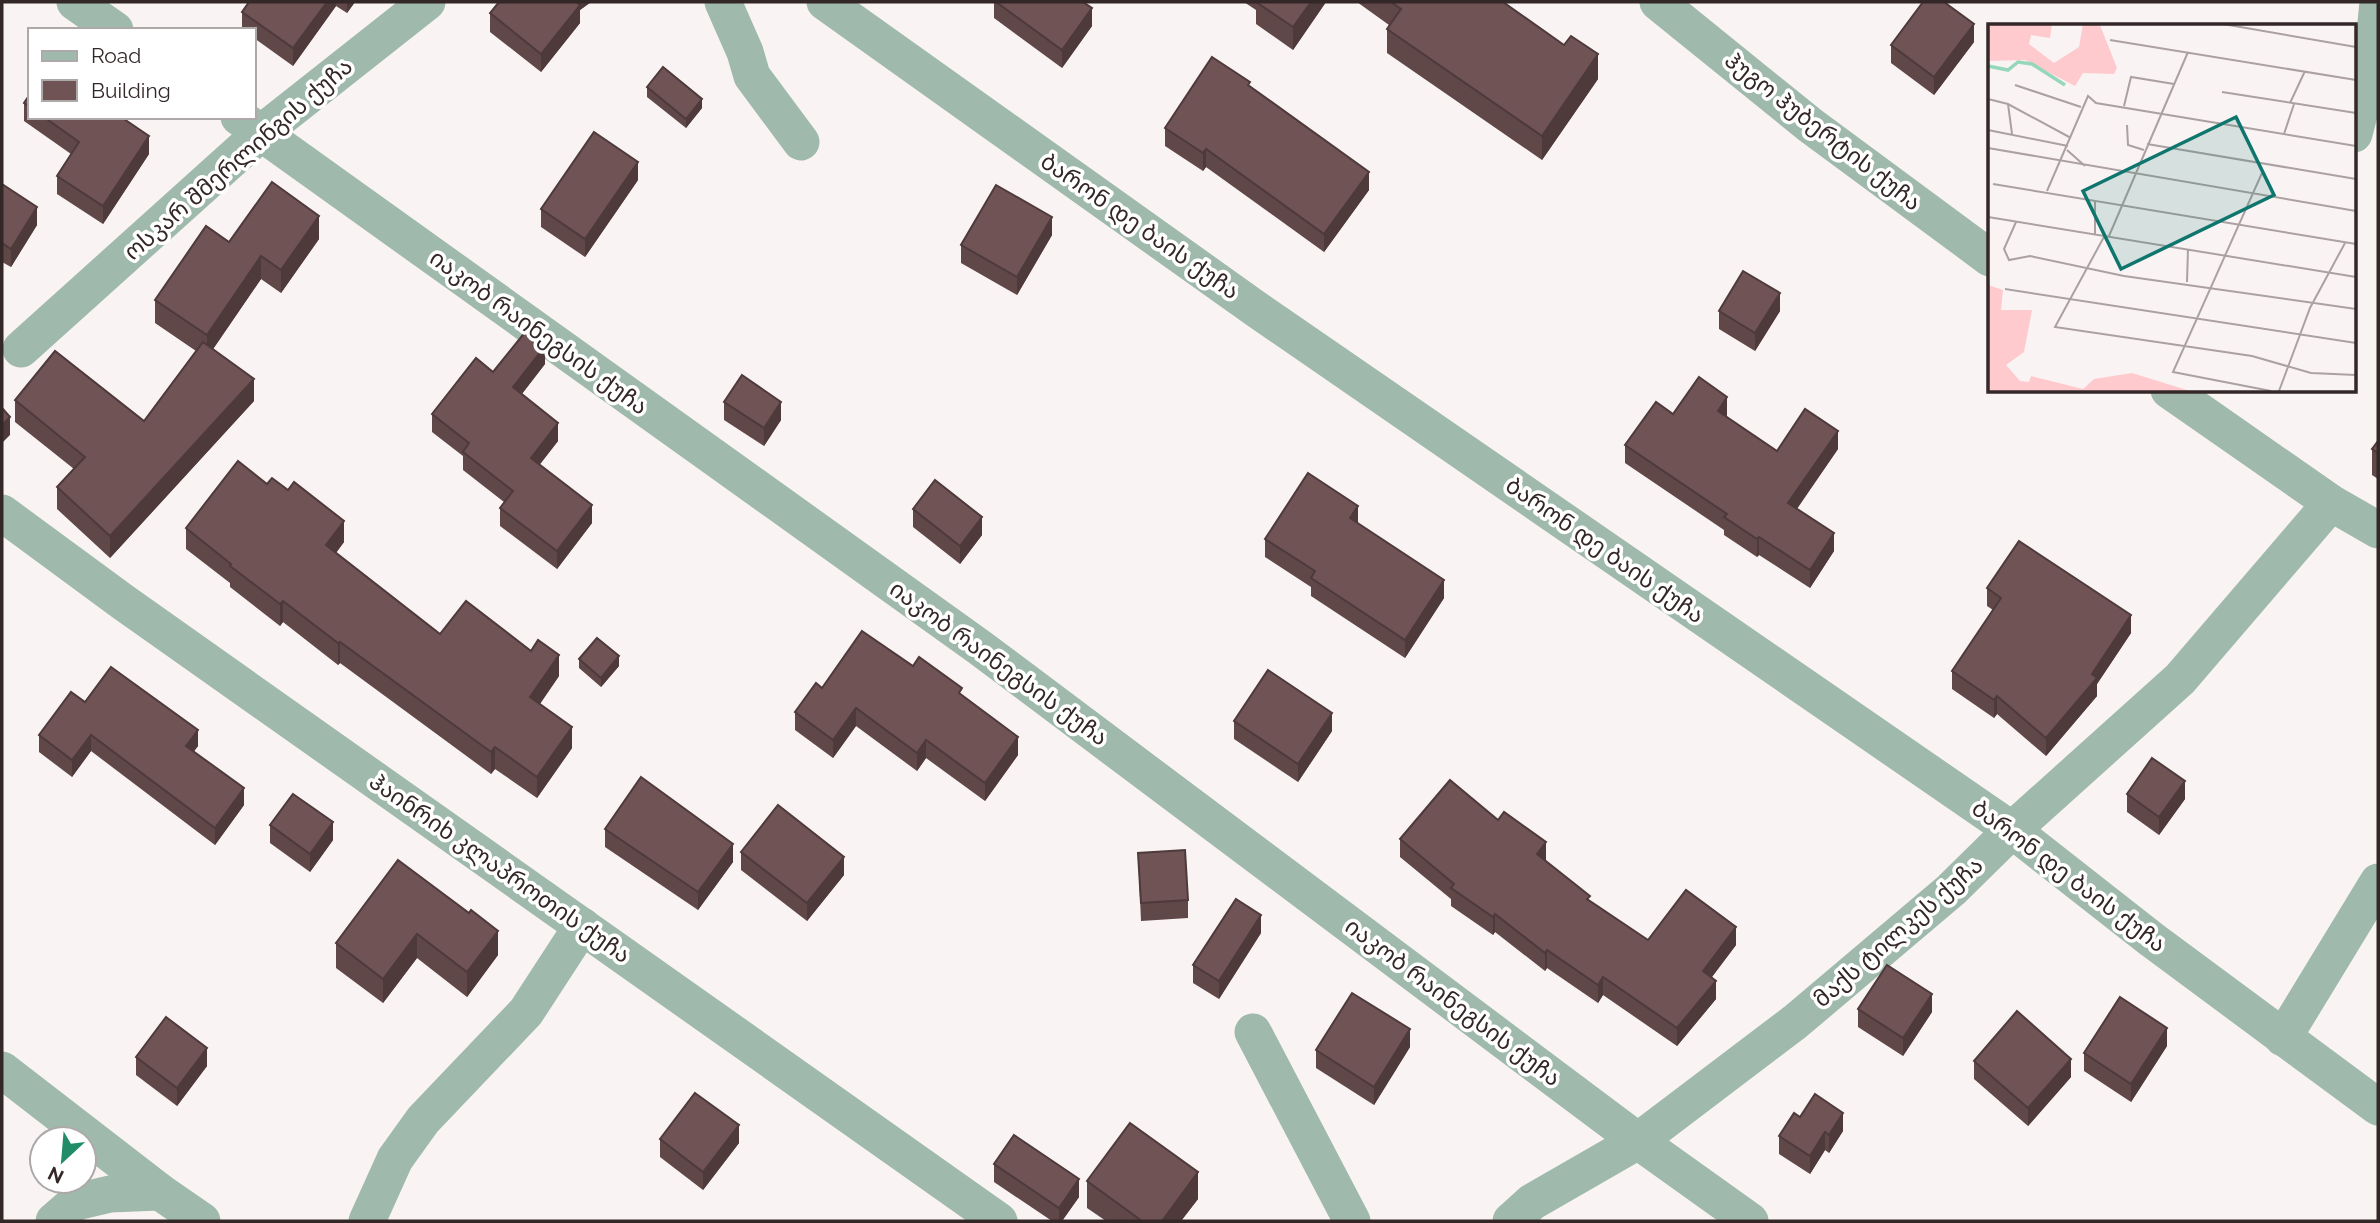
<svg xmlns="http://www.w3.org/2000/svg" width="2380" height="1223" font-family="Raleway,'Noto Sans Georgian',sans-serif">
  <style>
    .lines { fill: none; stroke-linecap: round; stroke-linejoin: round }
    .minor { stroke: #9fbaad; stroke-width: 37 }
    .wall { fill: #604748 }
    .shaded-wall { fill: #4e3a3b }
    .building { fill: #705354; stroke: #4e3a3b; stroke-width: 2 }
    .labels { text-anchor: middle; stroke-width: 7; stroke-linejoin: round; paint-order: stroke }
    .street-label { font-size: 23px; fill: #342728; stroke: #fff }
    .inset-river { fill: none; stroke: #95d7ba; stroke-width: 3.5 }
    .inset-road { fill: none; stroke: #aba1a2; stroke-width: 2 }
    .view { fill: #0f766e; fill-opacity: 0.15; stroke: #0f766e; stroke-width: 3.5 }
    .inset-edge { fill: none; stroke: #342728; stroke-width: 3.5 }
  </style>
  <rect width="100%" height="100%" fill="#faf3f3"/>
  <g class="lines">
    <g class="minor">
      <path d="M 75,2 L 115,30"/>
      <path d="M 723,2 L 745,52 L 752,76 L 801,142"/>
      <path d="M 825,2 L 1256,309 L 2012,830 L 2151,939 L 2378,1107"/>
      <path d="M 1658,2 L 1810,125 L 1990,258"/>
      <path d="M 239,117 L 979,647 L 1638,1141 L 1750,1221"/>
      <path d="M 2354,134 L 2372,64 L 2378,2"/>
      <path d="M 21,349 L 261,133 L 427,2"/>
      <path d="M 2169,390 L 2331,503 L 2378,530"/>
      <path d="M 2,513 L 123,602 L 999,1221"/>
      <path d="M 1253,1032 L 1352,1221"/>
      <path d="M 2283,1038 L 2378,882"/>
      <path d="M 2,1070 L 160,1192 L 202,1221"/>
      <path d="M 54,1221 L 76,1202 L 110,1194 L 160,1192"/>
      <path d="M 367,1221 L 395,1159 L 423,1120 L 526,1012 L 582,926"/>
      <path d="M 1511,1221 L 1532,1202 L 1638,1141 L 1795,1022 L 1951,890 L 2012,830 L 2180,679 L 2331,503"/>
    </g>
  </g>
  <g class="wall">
    <path d="M 249,2 L 355,2 L 347,13 L 336,6 L 293,66 L 254,38 L 254,30 L 242,29 L 242,12 Z"/>
    <path d="M 499,2 L 591,2 L 580,10 L 580,23 L 541,72 L 490,32 L 490,13 Z"/>
    <path d="M 994,2 L 1083,2 L 1092,26 L 1062,68 L 994,18 Z"/>
    <path d="M 1244,2 L 1326,2 L 1293,50 L 1256,24 L 1256,10 Z"/>
    <path d="M 1357,2 L 1503,2 L 1598,79 L 1542,160 L 1387,53 L 1387,29 L 1389,25 Z"/>
    <path d="M 1974,42 L 1934,95 L 1891,63 L 1891,45 Z"/>
    <path d="M 647,87 L 702,108 L 686,128 L 647,97 Z"/>
    <path d="M 1250,87 L 1369,190 L 1324,252 L 1206,167 L 1203,171 L 1165,146 L 1165,128 Z"/>
    <path d="M 30,94 L 30,117 L 121,117 L 149,154 L 103,224 L 57,194 L 57,176 L 71,154 L 24,121 L 24,103 Z"/>
    <path d="M 638,180 L 585,257 L 541,227 L 541,209 Z"/>
    <path d="M 2,184 L 37,225 L 11,267 L 2,262 Z"/>
    <path d="M 1052,235 L 1017,295 L 961,263 L 961,245 Z"/>
    <path d="M 319,239 L 281,293 L 261,279 L 213,349 L 254,401 L 110,558 L 57,509 L 57,487 L 74,469 L 15,422 L 15,400 L 144,421 L 196,351 L 155,323 L 155,300 L 229,242 Z"/>
    <path d="M 1719,311 L 1780,311 L 1755,351 L 1719,329 Z"/>
    <path d="M 545,364 L 522,394 L 558,441 L 539,465 L 592,523 L 557,569 L 500,526 L 500,508 L 504,502 L 463,470 L 463,456 L 432,432 L 432,414 L 493,372 Z"/>
    <path d="M 724,402 L 781,420 L 764,446 L 724,420 Z"/>
    <path d="M 1673,414 L 1727,415 L 1726,417 L 1777,451 L 1838,449 L 1797,509 L 1834,551 L 1810,588 L 1759,555 L 1757,557 L 1724,535 L 1724,530 L 1625,463 L 1625,445 Z"/>
    <path d="M 2378,441 L 2378,479 L 2372,475 L 2372,449 Z"/>
    <path d="M 913,509 L 982,535 L 960,564 L 913,527 Z"/>
    <path d="M 1358,524 L 1444,598 L 1405,658 L 1311,596 L 1311,587 L 1265,557 L 1265,539 Z"/>
    <path d="M 186,528 L 344,542 L 336,553 L 440,634 L 559,676 L 540,704 L 572,748 L 537,798 L 495,769 L 491,774 L 340,663 L 338,665 L 283,622 L 280,626 L 230,587 L 230,583 L 186,549 Z"/>
    <path d="M 1987,588 L 2131,633 L 2097,684 L 2097,696 L 2046,756 L 1997,714 L 1994,718 L 1952,689 L 1952,671 L 1993,610 L 1987,606 Z"/>
    <path d="M 579,659 L 619,666 L 601,687 L 579,668 Z"/>
    <path d="M 913,666 L 962,696 L 1018,755 L 985,801 L 926,758 L 917,771 L 856,726 L 833,758 L 795,730 L 795,712 L 822,688 Z"/>
    <path d="M 85,702 L 198,746 L 194,751 L 244,805 L 215,845 L 91,751 L 72,777 L 39,752 L 39,735 Z"/>
    <path d="M 1234,721 L 1332,731 L 1298,782 L 1234,739 Z"/>
    <path d="M 2127,794 L 2185,799 L 2159,835 L 2127,812 Z"/>
    <path d="M 270,825 L 333,840 L 310,872 L 270,843 Z"/>
    <path d="M 605,829 L 733,862 L 698,910 L 605,847 Z"/>
    <path d="M 1400,839 L 1546,860 L 1545,861 L 1590,901 L 1648,940 L 1736,945 L 1711,978 L 1716,999 L 1677,1046 L 1603,995 L 1598,1003 L 1547,968 L 1545,971 L 1495,932 L 1493,935 L 1451,906 L 1451,899 L 1400,857 Z"/>
    <path d="M 741,852 L 844,875 L 807,921 L 741,870 Z"/>
    <path d="M 1138,853 L 1188,900 L 1188,918 L 1141,921 Z"/>
    <path d="M 469,913 L 498,955 L 467,997 L 417,958 L 383,1003 L 336,968 L 336,943 Z"/>
    <path d="M 1261,933 L 1219,999 L 1193,983 L 1193,965 Z"/>
    <path d="M 1858,1009 L 1932,1012 L 1903,1056 L 1858,1027 Z"/>
    <path d="M 2167,1046 L 2131,1102 L 2084,1071 L 2084,1053 Z"/>
    <path d="M 1410,1047 L 1374,1105 L 1316,1068 L 1316,1050 Z"/>
    <path d="M 136,1057 L 207,1066 L 177,1106 L 136,1075 Z"/>
    <path d="M 1974,1061 L 2071,1077 L 2028,1126 L 1974,1079 Z"/>
    <path d="M 1800,1117 L 1843,1131 L 1829,1153 L 1825,1150 L 1810,1174 L 1779,1154 L 1779,1136 Z"/>
    <path d="M 660,1139 L 739,1143 L 703,1190 L 660,1157 Z"/>
    <path d="M 994,1164 L 1079,1197 L 1062,1221 L 1052,1221 L 994,1182 Z"/>
    <path d="M 1087,1181 L 1198,1199 L 1181,1221 L 1106,1221 L 1087,1208 Z"/>
  </g>
  <g class="shaded-wall">
    <path d="M 327,2 L 336,2 L 336,6 L 293,66 L 293,48 Z"/>
    <path d="M 347,2 L 355,2 L 347,13 Z"/>
    <path d="M 572,2 L 591,2 L 580,10 L 580,23 L 541,72 L 541,54 Z"/>
    <path d="M 1311,2 L 1326,2 L 1293,50 L 1293,27 Z"/>
    <path d="M 1092,8 L 1092,26 L 1062,68 L 1062,50 Z"/>
    <path d="M 1974,24 L 1974,42 L 1934,95 L 1934,77 Z"/>
    <path d="M 1598,54 L 1598,79 L 1542,160 L 1542,136 Z"/>
    <path d="M 702,99 L 702,108 L 686,128 L 686,119 Z"/>
    <path d="M 149,136 L 149,154 L 103,224 L 103,206 Z"/>
    <path d="M 1206,149 L 1206,167 L 1203,171 L 1203,153 Z"/>
    <path d="M 638,162 L 638,180 L 585,257 L 585,239 Z"/>
    <path d="M 1369,172 L 1369,190 L 1324,252 L 1324,234 Z"/>
    <path d="M 37,207 L 37,225 L 11,267 L 11,249 Z"/>
    <path d="M 319,216 L 319,239 L 281,293 L 281,270 Z"/>
    <path d="M 1052,217 L 1052,235 L 1017,295 L 1017,277 Z"/>
    <path d="M 261,256 L 261,279 L 207,358 L 207,335 Z"/>
    <path d="M 1780,293 L 1780,311 L 1755,351 L 1755,333 Z"/>
    <path d="M 545,346 L 545,364 L 513,405 L 513,387 Z"/>
    <path d="M 254,379 L 254,401 L 110,558 L 110,536 Z"/>
    <path d="M 1727,397 L 1727,415 L 1718,429 L 1718,411 Z"/>
    <path d="M 781,402 L 781,420 L 764,446 L 764,428 Z"/>
    <path d="M 10,417 L 10,435 L 2,443 L 2,425 Z"/>
    <path d="M 558,423 L 558,441 L 531,476 L 531,458 Z"/>
    <path d="M 1838,431 L 1838,449 L 1788,521 L 1788,503 Z"/>
    <path d="M 592,505 L 592,523 L 557,569 L 557,551 Z"/>
    <path d="M 1358,506 L 1358,524 L 1350,518 Z"/>
    <path d="M 982,517 L 982,535 L 960,564 L 960,546 Z"/>
    <path d="M 344,521 L 344,542 L 326,566 L 326,545 Z"/>
    <path d="M 1834,533 L 1834,551 L 1810,588 L 1810,570 Z"/>
    <path d="M 1759,537 L 1759,555 L 1757,557 L 1757,539 Z"/>
    <path d="M 1444,580 L 1444,598 L 1405,658 L 1405,640 Z"/>
    <path d="M 283,601 L 283,622 L 280,626 L 280,604 Z"/>
    <path d="M 2131,615 L 2131,633 L 2097,684 L 2097,696 L 2046,756 L 2046,738 Z"/>
    <path d="M 340,642 L 340,663 L 338,665 L 338,643 Z"/>
    <path d="M 559,655 L 559,676 L 530,718 L 530,697 Z"/>
    <path d="M 619,656 L 619,666 L 601,687 L 601,678 Z"/>
    <path d="M 1997,696 L 1997,714 L 1994,718 L 1994,700 Z"/>
    <path d="M 856,708 L 856,726 L 833,758 L 833,740 Z"/>
    <path d="M 1332,713 L 1332,731 L 1298,782 L 1298,764 Z"/>
    <path d="M 572,727 L 572,748 L 537,798 L 537,777 Z"/>
    <path d="M 198,730 L 198,746 L 186,762 L 186,746 Z"/>
    <path d="M 91,735 L 91,751 L 72,777 L 72,760 Z"/>
    <path d="M 1018,737 L 1018,755 L 985,801 L 985,783 Z"/>
    <path d="M 926,740 L 926,758 L 917,771 L 917,753 Z"/>
    <path d="M 495,747 L 495,769 L 491,774 L 491,752 Z"/>
    <path d="M 2185,781 L 2185,799 L 2159,835 L 2159,817 Z"/>
    <path d="M 244,788 L 244,805 L 215,845 L 215,828 Z"/>
    <path d="M 333,822 L 333,840 L 310,872 L 310,854 Z"/>
    <path d="M 1546,842 L 1546,860 L 1537,872 L 1537,854 Z"/>
    <path d="M 733,844 L 733,862 L 698,910 L 698,892 Z"/>
    <path d="M 844,857 L 844,875 L 807,921 L 807,903 Z"/>
    <path d="M 1495,914 L 1495,932 L 1493,935 L 1493,917 Z"/>
    <path d="M 1261,915 L 1261,933 L 1219,999 L 1219,981 Z"/>
    <path d="M 1736,927 L 1736,945 L 1703,989 L 1703,971 Z"/>
    <path d="M 498,931 L 498,955 L 467,997 L 467,972 Z"/>
    <path d="M 417,934 L 417,958 L 383,1003 L 383,979 Z"/>
    <path d="M 1547,950 L 1547,968 L 1545,971 L 1545,953 Z"/>
    <path d="M 1603,977 L 1603,995 L 1598,1003 L 1598,985 Z"/>
    <path d="M 1716,981 L 1716,999 L 1677,1046 L 1677,1028 Z"/>
    <path d="M 1932,994 L 1932,1012 L 1903,1056 L 1903,1038 Z"/>
    <path d="M 2167,1028 L 2167,1046 L 2131,1102 L 2131,1084 Z"/>
    <path d="M 1410,1029 L 1410,1047 L 1374,1105 L 1374,1087 Z"/>
    <path d="M 207,1048 L 207,1066 L 177,1106 L 177,1088 Z"/>
    <path d="M 2071,1059 L 2071,1077 L 2028,1126 L 2028,1108 Z"/>
    <path d="M 1843,1113 L 1843,1131 L 1829,1153 L 1829,1135 Z"/>
    <path d="M 739,1125 L 739,1143 L 703,1190 L 703,1172 Z"/>
    <path d="M 1825,1132 L 1825,1150 L 1810,1174 L 1810,1156 Z"/>
    <path d="M 1198,1172 L 1198,1199 L 1181,1221 L 1162,1221 Z"/>
    <path d="M 1079,1179 L 1079,1197 L 1062,1221 L 1059,1221 L 1059,1208 Z"/>
  </g>
  <g class="building">
    <path d="M 249,2 L 327,2 L 293,48 L 242,12 Z"/>
    <path d="M 499,2 L 576,2 L 580,5 L 541,54 L 490,13 Z"/>
    <path d="M 996,2 L 1083,2 L 1092,8 L 1062,50 Z"/>
    <path d="M 1256,2 L 1311,2 L 1293,27 Z"/>
    <path d="M 1391,2 L 1503,2 L 1564,45 L 1571,36 L 1598,54 L 1542,136 L 1387,29 L 1401,9 Z"/>
    <path d="M 1923,2 L 1944,2 L 1974,24 L 1934,77 L 1891,45 Z"/>
    <path d="M 1212,57 L 1250,82 L 1248,85 L 1369,172 L 1324,234 L 1206,149 L 1203,153 L 1165,128 Z"/>
    <path d="M 663,67 L 702,99 L 686,119 L 647,87 Z"/>
    <path d="M 30,94 L 30,107 L 24,103 Z"/>
    <path d="M 44,117 L 121,117 L 149,136 L 103,206 L 57,176 L 79,142 Z"/>
    <path d="M 594,132 L 638,162 L 585,239 L 541,209 Z"/>
    <path d="M 272,182 L 319,216 L 281,270 L 261,256 L 207,335 L 155,300 L 206,226 L 229,242 Z"/>
    <path d="M 2,184 L 37,207 L 11,249 L 2,243 Z"/>
    <path d="M 996,185 L 1052,217 L 1017,277 L 961,245 Z"/>
    <path d="M 1743,271 L 1780,293 L 1755,333 L 1719,311 Z"/>
    <path d="M 526,331 L 545,346 L 513,387 L 558,423 L 531,458 L 592,505 L 557,551 L 500,508 L 513,491 L 463,452 L 469,443 L 432,414 L 476,358 L 493,372 Z"/>
    <path d="M 203,342 L 254,379 L 110,536 L 57,487 L 85,457 L 15,400 L 55,351 L 144,421 Z"/>
    <path d="M 742,375 L 781,402 L 764,428 L 724,402 Z"/>
    <path d="M 1699,377 L 1727,397 L 1718,411 L 1777,451 L 1805,409 L 1838,431 L 1788,503 L 1834,533 L 1810,570 L 1759,537 L 1757,539 L 1724,517 L 1727,514 L 1625,445 L 1656,402 L 1673,414 Z"/>
    <path d="M 2,408 L 10,417 L 2,425 Z"/>
    <path d="M 2378,441 L 2378,453 L 2372,449 Z"/>
    <path d="M 238,461 L 267,484 L 272,478 L 288,490 L 294,482 L 344,521 L 326,545 L 440,634 L 466,601 L 531,651 L 538,640 L 559,655 L 530,697 L 572,727 L 537,777 L 495,747 L 491,752 L 340,642 L 338,643 L 283,601 L 280,604 L 230,566 L 231,564 L 186,528 Z"/>
    <path d="M 1308,473 L 1358,506 L 1350,518 L 1444,580 L 1405,640 L 1311,578 L 1315,571 L 1265,539 Z"/>
    <path d="M 935,480 L 982,517 L 960,546 L 913,509 Z"/>
    <path d="M 2019,541 L 2131,615 L 2092,674 L 2097,678 L 2046,738 L 1997,696 L 1994,700 L 1952,671 L 2001,598 L 1987,588 Z"/>
    <path d="M 862,631 L 913,666 L 919,657 L 962,688 L 959,693 L 1018,737 L 985,783 L 926,740 L 917,753 L 856,708 L 833,740 L 795,712 L 816,683 L 822,688 Z"/>
    <path d="M 597,638 L 619,656 L 601,678 L 579,659 Z"/>
    <path d="M 111,667 L 198,730 L 186,746 L 244,788 L 215,828 L 91,735 L 72,760 L 39,735 L 71,692 L 85,702 Z"/>
    <path d="M 1268,670 L 1332,713 L 1298,764 L 1234,721 Z"/>
    <path d="M 2152,758 L 2185,781 L 2159,817 L 2127,794 Z"/>
    <path d="M 641,777 L 733,844 L 698,892 L 605,829 Z"/>
    <path d="M 1450,780 L 1498,820 L 1504,812 L 1546,842 L 1537,854 L 1590,896 L 1587,899 L 1648,940 L 1686,890 L 1736,927 L 1703,971 L 1716,981 L 1677,1028 L 1603,977 L 1598,985 L 1547,950 L 1545,953 L 1495,914 L 1493,917 L 1451,888 L 1454,884 L 1400,839 Z"/>
    <path d="M 293,794 L 333,822 L 310,854 L 270,825 Z"/>
    <path d="M 778,805 L 844,857 L 807,903 L 741,852 Z"/>
    <path d="M 1185,850 L 1188,900 L 1141,903 L 1138,853 Z"/>
    <path d="M 398,860 L 469,913 L 471,910 L 498,931 L 467,972 L 417,934 L 383,979 L 336,943 Z"/>
    <path d="M 1236,899 L 1261,915 L 1219,981 L 1193,965 Z"/>
    <path d="M 1887,965 L 1932,994 L 1903,1038 L 1858,1009 Z"/>
    <path d="M 1352,993 L 1410,1029 L 1374,1087 L 1316,1050 Z"/>
    <path d="M 2120,997 L 2167,1028 L 2131,1084 L 2084,1053 Z"/>
    <path d="M 2017,1011 L 2071,1059 L 2028,1108 L 1974,1061 Z"/>
    <path d="M 166,1017 L 207,1048 L 177,1088 L 136,1057 Z"/>
    <path d="M 695,1093 L 739,1125 L 703,1172 L 660,1139 Z"/>
    <path d="M 1815,1094 L 1843,1113 L 1829,1135 L 1825,1132 L 1810,1156 L 1779,1136 L 1794,1113 L 1800,1117 Z"/>
    <path d="M 1130,1123 L 1198,1172 L 1162,1221 L 1142,1221 L 1087,1181 Z"/>
    <path d="M 1014,1135 L 1079,1179 L 1059,1208 L 994,1164 Z"/>
  </g>
  <g class="labels">
    <g class="street-label">
      <text transform="translate(1823 131) rotate(38)" y="8">ჰუგო ჰუბერტის ქუჩა</text>
      <text transform="translate(238 159) rotate(-41)" y="8">ოსკარ შმერლინგის ქუჩა</text>
      <text transform="translate(1140 226) rotate(35)" y="8">ბარონ დე ბაის ქუჩა</text>
      <text transform="translate(539 332) rotate(36)" y="8">იაკობ რაინეგსის ქუჩა</text>
      <text transform="translate(1605 550) rotate(35)" y="8">ბარონ დე ბაის ქუჩა</text>
      <text transform="translate(999 663) rotate(36)" y="8">იაკობ რაინეგსის ქუჩა</text>
      <text transform="translate(500 868) rotate(35)" y="8">ჰაინრიხ კლაპროთის ქუჩა</text>
      <text transform="translate(2069 876) rotate(37)" y="8">ბარონ დე ბაის ქუჩა</text>
      <text transform="translate(1898 932) rotate(-41)" y="8">მაქს ტილკეს ქუჩა</text>
      <text transform="translate(1453 1002) rotate(37)" y="8">იაკობ რაინეგსის ქუჩა</text>
    </g>
  </g>
  <g transform="translate(1988 24)">
    <rect width="368" height="368" fill="#faf3f3"/>
    <path d="M 0,0 L 64,0 L 62,14 L 43,11 L 41,20 L 66,39 L 91,23 L 95,0 L 112,1 L 129,44 L 126,50 L 95,49 L 87,62 L 37,36 L 0,37 ZM 0,261 L 15,266 L 13,286 L 44,286 L 36,328 L 18,341 L 32,357 L 41,358 L 43,352 L 95,365 L 106,355 L 144,349 L 202,367 L 0,367 Z" fill="#fecacd"/>
    <path class="inset-river" d="M 0,42 L 20,46 L 30,38 L 44,40 L 77,61"/>
    <path class="inset-road" d="M 235,0 L 368,23M 122,16 L 368,56M 27,61 L 93,83M 234,68 L 368,89M 0,75 L 20,80 L 83,114M 302,79 L 317,47M 20,80 L 24,110M 136,82 L 143,53 L 186,60M 139,101 L 140,121 L 156,126M 0,106 L 80,122M 296,110 L 306,80M 159,120 L 368,155M 0,124 L 368,187M 79,126 L 97,142M 274,149 L 185,348 L 283,367M 5,160 L 368,220M 59,167 L 100,72 L 108,79 L 368,122M 0,193 L 368,253M 28,198 L 16,225 L 21,236 L 42,232 L 136,252 L 368,285M 107,210 L 107,176M 117,211 L 67,303 L 264,332 L 323,349 L 368,351M 121,212 L 200,28M 199,258 L 200,225M 17,265 L 368,319M 291,367 L 322,284 L 357,219"/>
    <path class="view" d="M 248,93 L 286,171 L 133,245 L 95,167 Z"/>
    <rect width="368" height="368" class="inset-edge"/>
  </g>
  <rect width="2380" height="1223" fill="none" stroke="#342728" stroke-width="7"/>
  <rect x="28" y="28" width="228" height="91" fill="#ffffff" stroke="#aea9a9" stroke-width="2"/>
  <rect x="42" y="51" width="35" height="10" fill="#9fbaad" stroke="#aea9a9" stroke-width="2"/>
  <text x="91" y="63" font-size="21" fill="#342728">Road</text>
  <rect x="42" y="80" width="35" height="21" fill="#705354" stroke="#aea9a9" stroke-width="2"/>
  <text x="91" y="98" font-size="21" fill="#342728">Building</text>
  <g transform="translate(63 1160) rotate(206)"><circle r="33" fill="#ffffff" stroke="#aea9a9" stroke-width="2"/>
  <path d="M0-5L12 26L0 18L-12 26Z" fill="#228b68"/>
  <text y="-10" font-size="19" font-weight="bold" text-anchor="middle" fill="#342728">N</text>
  </g>
</svg>
